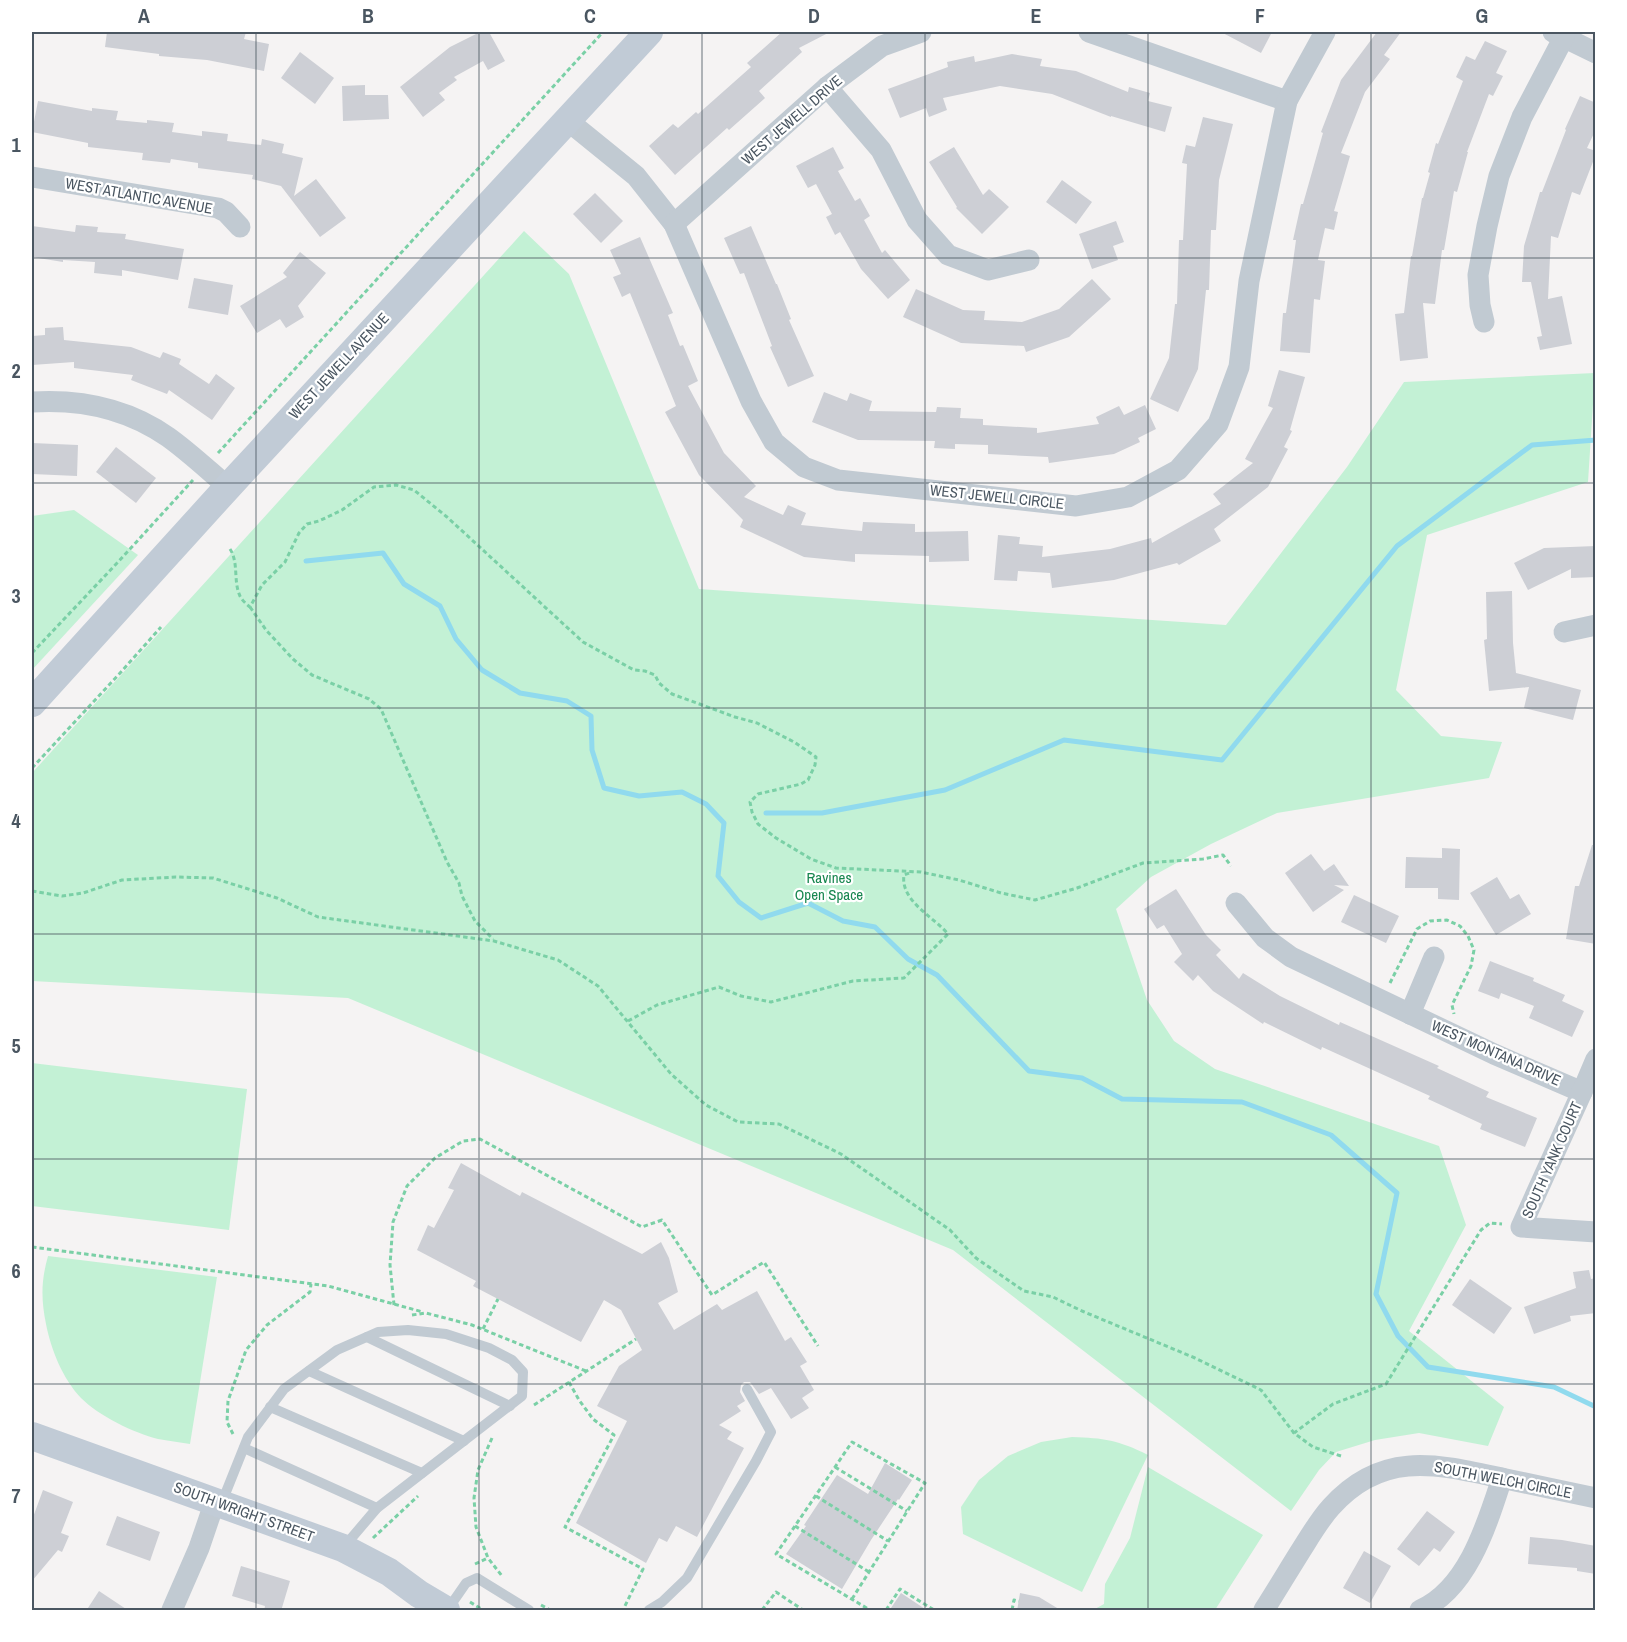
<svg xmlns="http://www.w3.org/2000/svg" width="1627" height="1642" font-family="'Archivo Narrow',sans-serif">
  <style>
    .green { fill: #c3f1d5 }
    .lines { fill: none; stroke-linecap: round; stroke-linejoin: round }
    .stream { stroke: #90daee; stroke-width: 5 }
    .building { fill: #cdcfd5 }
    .path { stroke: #7ad0a6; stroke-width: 3; stroke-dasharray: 4.5 3; stroke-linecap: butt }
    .lane { stroke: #c1cad2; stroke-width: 10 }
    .street { stroke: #c1cad2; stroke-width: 21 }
    .secondary { stroke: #c1cbd6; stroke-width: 28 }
    .grid { fill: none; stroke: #4a5661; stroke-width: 1.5; stroke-opacity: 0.55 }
    .labels { text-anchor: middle; stroke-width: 4.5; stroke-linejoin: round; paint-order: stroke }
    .street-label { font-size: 15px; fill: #4a5661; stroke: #fff }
    .park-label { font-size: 15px; fill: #17864f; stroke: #fff }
    .neatline { fill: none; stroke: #4a5661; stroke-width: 2 }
    .grid-label { font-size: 20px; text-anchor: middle; font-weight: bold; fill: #4a5661 }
  </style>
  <rect width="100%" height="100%" fill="#f5f3f3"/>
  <g class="green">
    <path d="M 524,231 L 569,274 L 699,589 L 1226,625 L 1347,467 L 1404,382 L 1595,373 L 1588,482 L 1427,535 L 1396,690 L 1441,736 L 1502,742 L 1489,778 L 1277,813 L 1211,844 L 1151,877 L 1116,909 L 1147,1000 L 1174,1041 L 1215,1069 L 1439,1146 L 1466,1225 L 1409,1331 L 1504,1407 L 1488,1446 L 1419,1433 L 1375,1440 L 1336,1452 L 1319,1470 L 1291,1511 L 953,1250 L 348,998 L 32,981 L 32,773 Z"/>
    <path d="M 74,510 L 138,555 L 32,670 L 32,516 Z"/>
    <path d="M 32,1063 L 247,1089 L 229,1230 L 32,1206 Z"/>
    <path d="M 48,1256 L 217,1277 L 190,1444 C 179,1442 168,1441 158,1439 C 134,1433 99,1416 81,1398 C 63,1379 51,1350 46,1324 C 41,1299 41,1281 48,1256 Z"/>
    <path d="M 1072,1437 C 1104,1438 1118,1440 1148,1455 L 1082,1592 L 963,1534 L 961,1507 L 979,1480 L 1008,1456 L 1041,1442 Z"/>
    <path d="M 1148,1467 L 1263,1535 L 1215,1610 L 1093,1610 L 1104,1604 L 1105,1584 L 1130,1538 Z"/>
  </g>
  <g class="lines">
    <g class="stream">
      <path d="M 306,561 L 383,553 L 404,584 L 440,606 L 456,639 L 482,670 L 520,693 L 567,701 L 591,716 L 592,750 L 604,788 L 639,796 L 682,792 L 706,804 L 724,823 L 718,876 L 739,902 L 761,918 L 808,903 L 843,921 L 875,927 L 908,959 L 937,975 L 1029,1071 L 1082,1078 L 1122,1099 L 1242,1102 L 1331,1135 L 1397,1193 L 1376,1294 L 1398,1336 L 1428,1367 L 1554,1387 L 1596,1407"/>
      <path d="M 766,813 L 822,813 L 945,790 L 1064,740 L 1222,760 L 1397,546 L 1532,445 L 1596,440"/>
    </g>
  </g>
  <g class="building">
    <path d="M 107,32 L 246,32 L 244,39 L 269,44 L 264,71 L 207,60 L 159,56 L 159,54 L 105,47 Z"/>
    <path d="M 480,32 L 489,32 L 505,61 L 488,70 L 483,61 L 454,77 L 457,80 L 439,93 L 445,100 L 423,117 L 400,87 L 450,47 Z"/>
    <path d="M 782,32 L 830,32 L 799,48 L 802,52 L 759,91 L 765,98 L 729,130 L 727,128 L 675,175 L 649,146 L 673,124 L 678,128 L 696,112 L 698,114 L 751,67 L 747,63 Z"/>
    <path d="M 1221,32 L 1272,32 L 1261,53 Z"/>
    <path d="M 1377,32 L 1401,32 L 1384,55 L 1390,59 L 1365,92 L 1341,153 L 1350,156 L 1334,211 L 1338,212 L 1334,230 L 1325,228 L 1318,260 L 1325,261 L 1320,300 L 1314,299 L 1310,353 L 1280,351 L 1283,313 L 1286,313 L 1296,240 L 1293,240 L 1301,204 L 1303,204 L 1323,133 L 1321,132 L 1341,80 Z"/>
    <path d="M 1485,41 L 1507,51 L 1496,73 L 1503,76 L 1493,96 L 1489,94 L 1467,152 L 1468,152 L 1457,192 L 1454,191 L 1444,250 L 1442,250 L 1435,304 L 1423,303 L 1428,358 L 1400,361 L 1395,314 L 1404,313 L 1411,256 L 1412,256 L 1422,198 L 1423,198 L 1430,173 L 1428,172 L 1436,143 L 1438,144 L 1463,81 L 1456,77 L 1466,56 L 1475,60 Z"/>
    <path d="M 300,52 L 334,78 L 315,104 L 281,78 Z"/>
    <path d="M 1012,54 L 1042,59 L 1040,66 L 1076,71 L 1128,92 L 1129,87 L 1150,93 L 1148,101 L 1172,107 L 1165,132 L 1111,116 L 1111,117 L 1052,94 L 1000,86 L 943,98 L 947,110 L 929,117 L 926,108 L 900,118 L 888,89 L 948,67 L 947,62 L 974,56 L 975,62 Z"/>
    <path d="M 365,85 L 365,95 L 388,95 L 389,119 L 343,121 L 342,86 Z"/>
    <path d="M 1580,96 L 1596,103 L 1596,129 L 1587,148 L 1596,151 L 1596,154 L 1580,195 L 1572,192 L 1558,238 L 1551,236 L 1548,299 L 1562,296 L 1572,344 L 1540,350 L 1537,337 L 1542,336 L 1531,282 L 1522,282 L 1524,246 L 1540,192 L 1542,192 L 1566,130 L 1565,129 Z"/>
    <path d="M 38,101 L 92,111 L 92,108 L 118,111 L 116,120 L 147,123 L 147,120 L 174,123 L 172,132 L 202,136 L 202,131 L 228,134 L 227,141 L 261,145 L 262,139 L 284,144 L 282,153 L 303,158 L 294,196 L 316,179 L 346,218 L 320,237 L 281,186 L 252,179 L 253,175 L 198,168 L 198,163 L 171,159 L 170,163 L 142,160 L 143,153 L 88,147 L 88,143 L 32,132 Z"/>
    <path d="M 1203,117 L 1233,124 L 1219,180 L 1216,230 L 1211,230 L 1209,290 L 1206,290 L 1198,369 L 1178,412 L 1150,399 L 1169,358 L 1175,304 L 1177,304 L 1179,240 L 1183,240 L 1187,164 L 1182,163 L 1186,145 L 1195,147 Z"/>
    <path d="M 833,147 L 844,168 L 838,171 L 855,201 L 860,198 L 870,216 L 864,220 L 882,253 L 885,250 L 910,280 L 888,299 L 861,269 L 840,232 L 835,235 L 826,217 L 832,214 L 816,184 L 808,188 L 796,166 Z"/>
    <path d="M 954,147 L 983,195 L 989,189 L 1009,207 L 982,234 L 956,208 L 957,207 L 929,162 Z"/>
    <path d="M 1062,180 L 1092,202 L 1076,224 L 1046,202 Z"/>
    <path d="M 595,193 L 623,221 L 601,243 L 573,214 Z"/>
    <path d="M 1116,221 L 1124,242 L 1113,246 L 1118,260 L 1092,269 L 1079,234 Z"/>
    <path d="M 76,225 L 98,227 L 97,232 L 126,234 L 125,239 L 184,249 L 178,280 L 122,270 L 122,276 L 94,273 L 95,262 L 63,260 L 63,262 L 32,257 L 32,226 L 75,232 Z"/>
    <path d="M 751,226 L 776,284 L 777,284 L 791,319 L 789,320 L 814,376 L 788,387 L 770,347 L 772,346 L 744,273 L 740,274 L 724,238 Z"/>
    <path d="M 640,237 L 673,313 L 668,315 L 680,346 L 683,345 L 698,381 L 688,386 L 724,453 L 756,486 L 744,497 L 783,515 L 788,505 L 806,513 L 801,525 L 862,531 L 863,522 L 915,524 L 915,532 L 968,531 L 969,561 L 929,562 L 929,556 L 855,554 L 855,562 L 804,557 L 740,527 L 743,520 L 699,475 L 665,412 L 676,406 L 630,293 L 622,297 L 613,277 L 621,274 L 610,250 Z"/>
    <path d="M 300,252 L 326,273 L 298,306 L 304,317 L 286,328 L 280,319 L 257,333 L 240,306 L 287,277 L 283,273 Z"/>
    <path d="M 194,278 L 233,285 L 228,315 L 188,308 Z"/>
    <path d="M 1092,279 L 1111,299 L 1069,337 L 1026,352 L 1024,346 L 961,343 L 903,317 L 916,289 L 963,310 L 985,311 L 984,320 L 1022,322 L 1059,309 Z"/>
    <path d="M 63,327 L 64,340 L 131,347 L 160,358 L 163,352 L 181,359 L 179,364 L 209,384 L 216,374 L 235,388 L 212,420 L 169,390 L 167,394 L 131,380 L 133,375 L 74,368 L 74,362 L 32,365 L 32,336 L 45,335 L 45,328 Z"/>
    <path d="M 1279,370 L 1305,377 L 1290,430 L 1292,431 L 1284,447 L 1288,449 L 1268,487 L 1214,529 L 1221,541 L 1179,565 L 1177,563 L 1114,580 L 1052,588 L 1050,573 L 1018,571 L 1017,581 L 994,580 L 998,535 L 1020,537 L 1019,544 L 1043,546 L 1042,557 L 1110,549 L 1151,538 L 1152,543 L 1221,504 L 1213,494 L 1253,463 L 1245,459 L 1273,408 L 1268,406 Z"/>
    <path d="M 824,392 L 847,401 L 850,393 L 872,401 L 869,411 L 936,412 L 937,407 L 961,408 L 960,418 L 983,419 L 983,425 L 1037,428 L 1037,433 L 1099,424 L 1096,417 L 1119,406 L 1124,415 L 1145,405 L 1156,429 L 1138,438 L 1140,442 L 1114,454 L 1049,463 L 1048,457 L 988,454 L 988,445 L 955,444 L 955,449 L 934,448 L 935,441 L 858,440 L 812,422 Z"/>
    <path d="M 32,443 L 78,445 L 77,476 L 32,474 Z"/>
    <path d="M 116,447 L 156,478 L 136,503 L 96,472 Z"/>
    <path d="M 1596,546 L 1596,577 L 1571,578 L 1571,569 L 1528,590 L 1514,563 L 1544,548 Z"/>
    <path d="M 1512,591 L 1513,643 L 1516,673 L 1581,690 L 1573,720 L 1524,708 L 1529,687 L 1489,691 L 1484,640 L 1487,639 L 1486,592 Z"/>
    <path d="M 1592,845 L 1596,845 L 1596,944 L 1566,939 L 1575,886 L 1579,886 Z"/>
    <path d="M 1442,848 L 1460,849 L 1459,900 L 1438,899 L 1438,888 L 1405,888 L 1406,857 L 1442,858 Z"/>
    <path d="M 1311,854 L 1324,871 L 1334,864 L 1349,886 L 1334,885 L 1344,890 L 1313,912 L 1285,873 Z"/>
    <path d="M 1497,877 L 1510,899 L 1519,894 L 1531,914 L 1496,935 L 1470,893 Z"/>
    <path d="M 1176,889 L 1206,935 L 1221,950 L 1216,955 L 1239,979 L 1243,973 L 1280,996 L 1339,1025 L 1340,1022 L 1439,1066 L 1437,1068 L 1489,1092 L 1486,1097 L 1537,1118 L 1525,1147 L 1480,1129 L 1482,1124 L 1428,1099 L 1430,1096 L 1322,1047 L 1321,1050 L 1264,1022 L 1263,1024 L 1213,991 L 1198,975 L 1193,981 L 1174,962 L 1182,954 L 1164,925 L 1157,929 L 1144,909 Z"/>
    <path d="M 1354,895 L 1399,916 L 1386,943 L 1341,922 Z"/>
    <path d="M 1490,961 L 1534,978 L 1533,981 L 1565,995 L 1562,1001 L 1584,1011 L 1572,1037 L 1529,1018 L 1534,1006 L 1501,993 L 1499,999 L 1478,991 Z"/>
    <path d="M 461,1163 L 520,1196 L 522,1192 L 642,1254 L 661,1242 L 669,1258 L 678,1292 L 658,1303 L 674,1330 L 717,1304 L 722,1310 L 757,1291 L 785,1341 L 791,1337 L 807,1362 L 800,1366 L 814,1390 L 802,1398 L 809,1408 L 791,1419 L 771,1388 L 759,1394 L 750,1382 L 744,1382 L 741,1385 L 740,1392 L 745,1401 L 737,1406 L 741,1411 L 719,1425 L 732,1432 L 727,1439 L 744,1448 L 697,1537 L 676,1526 L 667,1542 L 659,1538 L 646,1563 L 576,1523 L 627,1421 L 597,1406 L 619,1366 L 642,1350 L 621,1310 L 604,1300 L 581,1342 L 473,1286 L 476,1281 L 417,1250 L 428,1225 L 434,1228 L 454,1190 L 448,1188 Z"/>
    <path d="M 1589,1270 L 1591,1279 L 1596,1278 L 1596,1313 L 1570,1316 L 1571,1321 L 1534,1334 L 1524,1307 L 1576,1288 L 1573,1272 Z"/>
    <path d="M 1470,1279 L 1512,1308 L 1494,1334 L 1452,1305 Z"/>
    <path d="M 885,1463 L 912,1480 L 899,1500 L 898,1499 L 871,1540 L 842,1589 L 786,1554 L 806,1526 L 804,1525 L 837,1475 L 868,1494 Z"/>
    <path d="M 43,1490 L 73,1502 L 61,1533 L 69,1536 L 62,1552 L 58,1550 L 32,1581 L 32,1520 Z"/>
    <path d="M 1427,1511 L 1455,1532 L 1440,1552 L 1434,1548 L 1419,1566 L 1397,1549 Z"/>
    <path d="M 117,1516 L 160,1532 L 150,1561 L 106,1545 Z"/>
    <path d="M 1530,1537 L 1562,1540 L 1596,1546 L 1596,1574 L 1577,1571 L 1577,1568 L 1528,1564 Z"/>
    <path d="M 1364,1551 L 1391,1566 L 1370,1603 L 1343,1588 Z"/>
    <path d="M 241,1566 L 290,1581 L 281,1611 L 264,1611 L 265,1606 L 232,1596 Z"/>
    <path d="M 99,1591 L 129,1611 L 86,1611 Z"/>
    <path d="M 901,1593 L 928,1611 L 889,1611 Z"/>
    <path d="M 1020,1593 L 1039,1597 L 1062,1611 L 1017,1611 Z"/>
  </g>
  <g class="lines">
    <g class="path">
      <path d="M 218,453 L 603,32"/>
      <path d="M 230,549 C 239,563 233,581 240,596 C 242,600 246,604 250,607 L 262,585 L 285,562 L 299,533 L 307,524 L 319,521 L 342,510 L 374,487 L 396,485 L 414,490 L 447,517 L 583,642 L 634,670 L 645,671 L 655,675 L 659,683 L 672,694 L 735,717 L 757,723 L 794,742 L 816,757 L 815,765 L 808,780 L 801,784 L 758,794 L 750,802 L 752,812 L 758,824 L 776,838 L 811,859 L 836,868 L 921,872 L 959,880 L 1001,893 L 1035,900 L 1077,888 L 1143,863 L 1203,859 L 1223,855 L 1231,866"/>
      <path d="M 250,607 L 266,630 L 293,659 L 312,675 L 369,699 L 381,709 L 447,862 L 459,883 L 462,896 L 475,921 L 493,939"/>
      <path d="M 32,653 L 119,561 L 193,480"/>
      <path d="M 32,768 L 121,672 L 161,627"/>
      <path d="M 32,891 L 62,896 L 83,893 L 122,880 L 176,877 L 213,878 L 277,898 L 318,917 L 494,941 L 558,960 L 598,986 L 671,1074 L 706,1105 L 738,1122 L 779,1124 L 841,1154 L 950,1230 L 976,1258 L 1024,1291 L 1053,1297 L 1082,1311 L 1195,1358 L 1261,1390 L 1294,1433"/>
      <path d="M 1390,983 L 1417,929 L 1430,921 L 1447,920 L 1460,926 L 1468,936 L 1474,950 L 1471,966 L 1452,1005 L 1454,1014"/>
      <path d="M 628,1021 L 657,1005 L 719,987 L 741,996 L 771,1002 L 853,981 L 904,978 L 948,934 C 934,917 900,901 904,875 L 912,872"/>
      <path d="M 32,1247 L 328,1286 L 423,1312"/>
      <path d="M 394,1305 L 390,1265 L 393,1222 L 407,1186 L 435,1158 L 463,1141 L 480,1139 L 642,1227 L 662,1220 L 712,1295 L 764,1262 L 818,1346"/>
      <path d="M 412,1315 L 426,1313 L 472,1325 L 586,1371"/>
      <path d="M 483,1329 L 498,1299"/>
      <path d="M 569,1382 L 579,1400 L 593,1419 L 614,1435 L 565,1527 L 643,1569 L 623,1610"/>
      <path d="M 534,1405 L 636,1339"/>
      <path d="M 233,1434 L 227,1422 L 228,1401 L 246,1350 L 267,1325 L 310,1292 L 311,1284"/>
      <path d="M 492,1438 L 478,1470 L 474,1498 L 476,1527 L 488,1558 L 502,1576"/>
      <path d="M 1341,1456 L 1313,1447 L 1294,1433 L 1333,1404 L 1386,1384 L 1481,1230 L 1490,1223 L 1502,1224"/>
      <path d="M 835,1467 L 907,1511"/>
      <path d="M 816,1496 L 888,1541"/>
      <path d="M 795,1526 L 869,1572"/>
      <path d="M 373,1538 L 418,1496"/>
      <path d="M 475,1564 L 488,1558"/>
      <path d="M 852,1599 L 925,1483 L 852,1442 L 776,1554 L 870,1610"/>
      <path d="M 470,1602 L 483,1610"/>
      <path d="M 541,1605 L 550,1610"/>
      <path d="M 734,1610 L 740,1610"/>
      <path d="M 762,1610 L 776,1592 L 803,1610"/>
      <path d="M 886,1610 L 900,1589 L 934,1610"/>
      <path d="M 1012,1610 L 1014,1600 L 1019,1601"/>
    </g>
    <g class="lane">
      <path d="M 367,1337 L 510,1406"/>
      <path d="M 309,1371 L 464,1441"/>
      <path d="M 270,1407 L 422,1473"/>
      <path d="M 244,1448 L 377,1508"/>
      <path d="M 222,1502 L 248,1437 L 284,1389 L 337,1350 L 378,1332 L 408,1330 L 446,1334 L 489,1348 L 512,1360 L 523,1372 L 522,1396 L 377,1508 L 343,1548"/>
      <path d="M 448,1609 L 466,1583 L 477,1578 L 529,1610"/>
      <path d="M 649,1610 L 662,1602 L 687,1578 L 756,1461 L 771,1432 L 747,1389"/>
    </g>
    <g class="street">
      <path d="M 1089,32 L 1287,101"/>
      <path d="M 1553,32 L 1596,53"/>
      <path d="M 827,87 L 881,150 L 917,220 L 948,255 L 988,270 L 1029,260"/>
      <path d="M 567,120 L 636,176 L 674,224 L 751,401 L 774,442 L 804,467 L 838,480 L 1076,506 L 1128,497 L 1178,470 L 1218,424 L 1239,367 L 1249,281 L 1287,101 L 1325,32"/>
      <path d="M 32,177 L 218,208 L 226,212 L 240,227"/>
      <path d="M 674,224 L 827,87 L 882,46 L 921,32"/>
      <path d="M 1484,322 L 1480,305 L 1478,275 L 1487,226 L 1499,176 L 1522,117 L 1564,37"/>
      <path d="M 32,402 C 80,399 128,409 168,437 C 189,452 208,470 228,487"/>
      <path d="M 1564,632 L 1596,625"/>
      <path d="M 1236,903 L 1265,938 L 1291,957 L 1494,1054 L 1582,1092"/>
      <path d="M 1410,1014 L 1434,957"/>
      <path d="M 1596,1059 L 1582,1092 L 1521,1227 L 1596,1232"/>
      <path d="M 172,1610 L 199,1548 L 215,1501"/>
      <path d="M 1264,1610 C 1278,1588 1291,1566 1305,1544 C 1313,1531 1321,1518 1331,1507 C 1382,1450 1436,1464 1501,1478 C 1533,1485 1564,1491 1596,1498"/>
      <path d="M 1420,1610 C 1468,1589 1487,1524 1502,1478"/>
    </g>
    <g class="secondary">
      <path d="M 32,703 L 228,487 L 649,32"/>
      <path d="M 32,1436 L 343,1548 L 389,1572 L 419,1594 L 446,1610"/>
    </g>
  </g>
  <path class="grid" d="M 256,32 L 256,1610M 479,32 L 479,1610M 702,32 L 702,1610M 925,32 L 925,1610M 1148,32 L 1148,1610M 1371,32 L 1371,1610M 32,258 L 1596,258M 32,483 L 1596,483M 32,708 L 1596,708M 32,934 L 1596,934M 32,1159 L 1596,1159M 32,1384 L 1596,1384"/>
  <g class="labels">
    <g class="street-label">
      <text transform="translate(792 120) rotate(-41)" y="5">WEST JEWELL DRIVE</text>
      <text transform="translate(139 196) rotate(10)" y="5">WEST ATLANTIC AVENUE</text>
      <text transform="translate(339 366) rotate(-47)" y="5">WEST JEWELL AVENUE</text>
      <text transform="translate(997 497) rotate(6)" y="5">WEST JEWELL CIRCLE</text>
      <text transform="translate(1496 1053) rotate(24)" y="5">WEST MONTANA DRIVE</text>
      <text transform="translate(1552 1160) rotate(-66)" y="5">SOUTH YANK COURT</text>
      <text transform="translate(1503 1480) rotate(11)" y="5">SOUTH WELCH CIRCLE</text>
      <text transform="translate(244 1512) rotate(20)" y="5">SOUTH WRIGHT STREET</text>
    </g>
    <g class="park-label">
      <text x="829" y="883">Ravines<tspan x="829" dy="17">Open Space</tspan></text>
    </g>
  </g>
  <rect width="1627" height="1642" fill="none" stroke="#ffffff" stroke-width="66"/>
  <rect x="33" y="33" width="1561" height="1576" class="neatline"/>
  <g class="grid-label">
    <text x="144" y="23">A</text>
    <text x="368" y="23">B</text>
    <text x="590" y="23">C</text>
    <text x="814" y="23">D</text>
    <text x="1036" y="23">E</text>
    <text x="1260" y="23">F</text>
    <text x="1482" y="23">G</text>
    <text x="16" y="152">1</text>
    <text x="16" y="378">2</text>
    <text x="16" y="603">3</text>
    <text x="16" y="828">4</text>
    <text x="16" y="1053">5</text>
    <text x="16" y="1278">6</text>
    <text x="16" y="1503">7</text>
  </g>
</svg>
